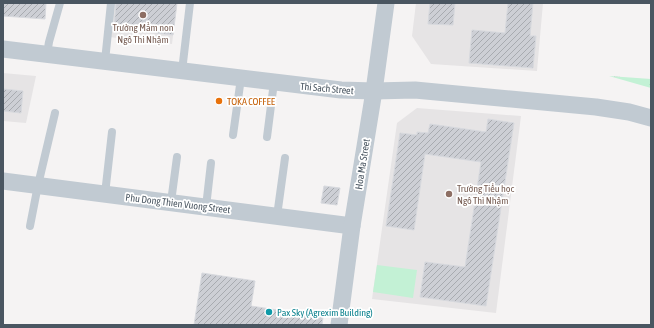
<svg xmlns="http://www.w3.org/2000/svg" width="654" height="328" font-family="'Asap Condensed',sans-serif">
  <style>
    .education { fill: #e6e4e5 }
    .park { fill: url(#park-tufts) }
    .pitch { fill: #c3f1d5 }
    .building { fill: url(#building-hatch); stroke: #d7d9de }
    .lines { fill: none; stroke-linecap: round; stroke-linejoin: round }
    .service { stroke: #c1cad2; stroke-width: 8 }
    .minor { stroke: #c1cad2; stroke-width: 17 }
    .education-dot { fill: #8d6e63; stroke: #fff; stroke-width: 1.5 }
    .food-dot { fill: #e8710a; stroke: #fff; stroke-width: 1.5 }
    .culture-dot { fill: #0f9aa8; stroke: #fff; stroke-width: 1.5 }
    .labels { text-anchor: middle; stroke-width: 3.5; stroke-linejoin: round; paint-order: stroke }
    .education-label { font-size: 10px; fill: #785e54; stroke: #fff }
    .street-label { font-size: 10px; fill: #4a5661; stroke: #fff }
    .food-label { font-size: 10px; fill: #c56008; stroke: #fff; text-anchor: start }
    .culture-label { font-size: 10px; fill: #0d838f; stroke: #fff; text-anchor: start }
  </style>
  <defs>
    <pattern id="park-tufts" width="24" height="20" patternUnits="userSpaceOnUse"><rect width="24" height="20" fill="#c3f1d5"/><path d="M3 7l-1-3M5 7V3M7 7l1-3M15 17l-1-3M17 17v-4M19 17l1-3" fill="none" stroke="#a0c6b0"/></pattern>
    <pattern id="building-hatch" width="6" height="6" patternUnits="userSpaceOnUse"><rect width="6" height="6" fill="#cdcfd5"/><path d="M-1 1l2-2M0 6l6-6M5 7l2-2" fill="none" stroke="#a8abb0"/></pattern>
  </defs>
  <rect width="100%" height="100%" fill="#f5f3f3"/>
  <g class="education">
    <path d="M 113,3 L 177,3 L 172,44 L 109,37 Z"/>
    <path d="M 416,3 L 543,3 L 537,71 L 431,64 L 412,36 Z"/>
    <path d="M 3,73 L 36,76 L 26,123 L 3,121 Z"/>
    <path d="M 417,108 L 521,116 L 496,313 L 372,299 L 397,123 Z"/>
  </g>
  <path class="park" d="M 609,76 L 651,79 L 651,88 Z"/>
  <path class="pitch" d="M 377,265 L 417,270 L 413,298 L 373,292 Z"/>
  <g class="building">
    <path d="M 3,3 L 46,3 L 45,19 L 3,16 Z"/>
    <path d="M 116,3 L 177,3 L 173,35 L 114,28 Z"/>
    <path d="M 430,3 L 455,3 L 453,25 L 428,24 Z"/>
    <path d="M 508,3 L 533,3 L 530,36 L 536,36 L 533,68 L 469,63 L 472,30 L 505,33 Z"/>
    <path d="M 3,89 L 23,91 L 21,113 L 3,111 Z"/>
    <path d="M 488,119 L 514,123 L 486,306 L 420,297 L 425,262 L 465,267 L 481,162 L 425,154 L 414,230 L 386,226 L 400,133 L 417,135 L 417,132 L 428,133 L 430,124 L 486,132 Z"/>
    <path d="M 324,186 L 340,188 L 337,205 L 321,203 Z"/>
    <path d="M 202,273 L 255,281 L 251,306 L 323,317 L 322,325 L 194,325 Z"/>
  </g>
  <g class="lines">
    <g class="service">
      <path d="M 47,54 L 49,42 L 60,3"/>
      <path d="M 105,61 L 111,3"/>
      <path d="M 182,71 L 190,3"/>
      <path d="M 233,135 L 241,78"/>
      <path d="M 267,137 L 274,82"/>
      <path d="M 105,194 L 112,132"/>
      <path d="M 171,202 L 177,157"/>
      <path d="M 206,207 L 211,163"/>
      <path d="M 277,216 L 285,158"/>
      <path d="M 30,226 L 38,185 L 55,113"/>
    </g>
    <g class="minor">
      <path d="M 3,49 L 341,90 L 374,91 L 415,90 L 596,107 L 629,112 L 651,118"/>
      <path d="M 3,181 L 352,226"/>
      <path d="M 339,325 L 352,226 L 374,91 L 386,3"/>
    </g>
  </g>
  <g class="education-dot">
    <circle cx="143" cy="15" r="4"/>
    <circle cx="449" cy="194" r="4"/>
  </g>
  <circle class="food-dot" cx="219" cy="101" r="4"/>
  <circle class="culture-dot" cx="269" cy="312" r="4"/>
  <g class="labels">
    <g class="education-label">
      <text x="143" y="31">Trường Mầm non<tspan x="143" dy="12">Ngô Thì Nhậm</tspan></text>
      <text x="457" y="192" text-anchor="start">Trường Tiểu học<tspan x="457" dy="12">Ngô Thì Nhậm</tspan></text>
    </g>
    <g class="street-label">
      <text transform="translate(327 88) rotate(5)" y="4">Thi Sach Street</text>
      <text transform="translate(362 164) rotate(-81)" y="4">Hoa Ma Street</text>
      <text transform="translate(178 203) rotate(7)" y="4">Phu Dong Thien Vuong Street</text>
    </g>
    <g class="food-label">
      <text x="227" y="105">TOKA COFFEE</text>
    </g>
    <g class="culture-label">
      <text x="277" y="316">Pax Sky (Agrexim Building)</text>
    </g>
  </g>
  <rect width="654" height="328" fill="none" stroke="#4a5661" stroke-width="8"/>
</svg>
